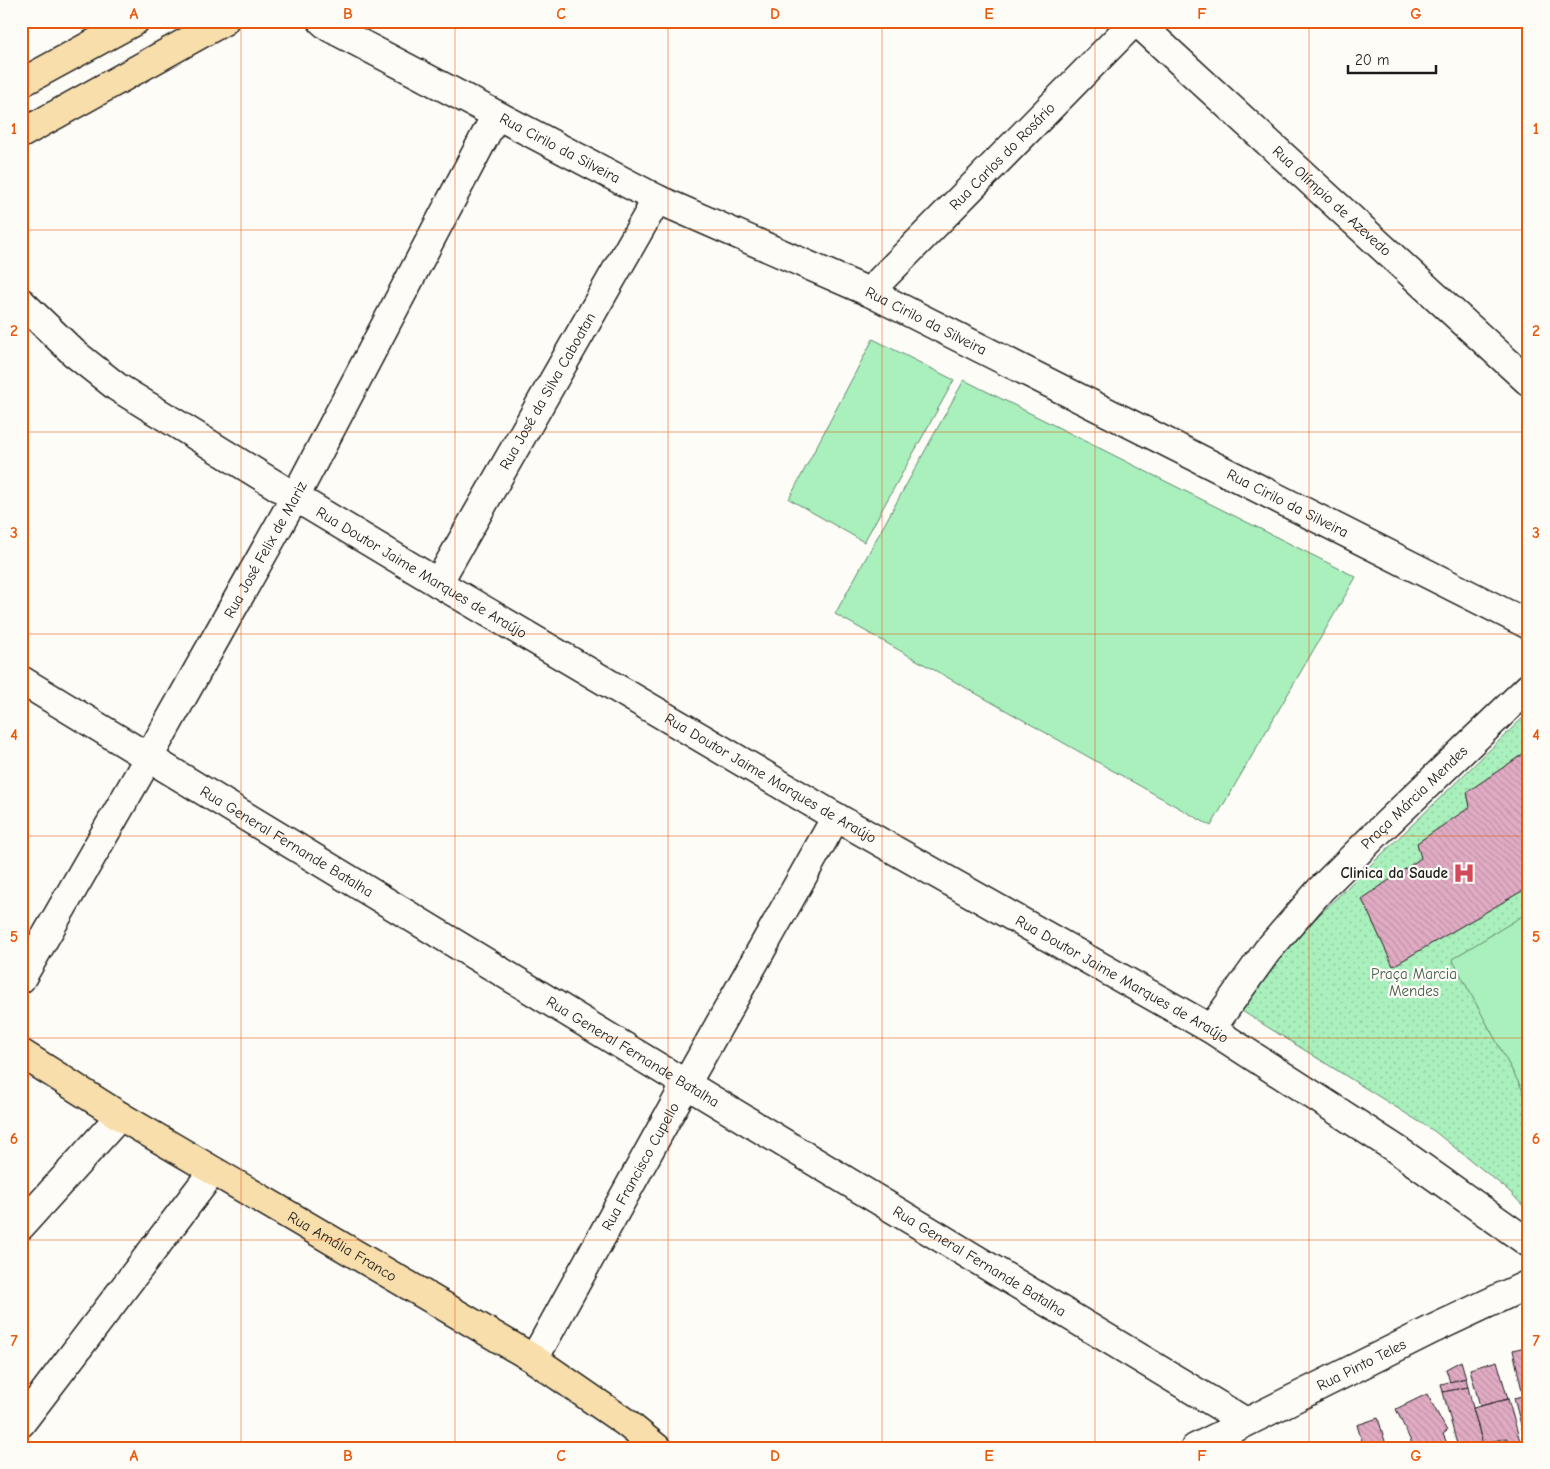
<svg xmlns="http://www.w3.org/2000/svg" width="1550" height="1469" font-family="'Comic Neue',sans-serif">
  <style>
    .park { fill: url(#park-dots); stroke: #62866c }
    .garden { fill: #a9f0bd; stroke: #62866c }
    .building { fill: url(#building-back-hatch); stroke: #1c1c1c }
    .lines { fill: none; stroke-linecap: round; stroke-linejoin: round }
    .minor-casing { stroke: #1c1c1c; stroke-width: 31 }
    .major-casing { stroke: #1c1c1c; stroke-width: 31 }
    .minor { stroke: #fdfcf7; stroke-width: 28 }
    .major { stroke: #f8deab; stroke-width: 28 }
    .grid { fill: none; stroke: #e8590c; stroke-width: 1; stroke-opacity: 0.55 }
    .labels { text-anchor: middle; stroke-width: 4.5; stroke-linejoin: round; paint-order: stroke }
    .street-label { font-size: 15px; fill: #1c1c1c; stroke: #fdfcf7 }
    .poi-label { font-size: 15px; font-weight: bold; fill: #1c1c1c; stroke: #fdfcf7; text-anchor: end }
    .park-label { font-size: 15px; fill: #465c4c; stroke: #fdfcf7 }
    .neatline { fill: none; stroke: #e8590c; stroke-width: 2 }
    .grid-label { font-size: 16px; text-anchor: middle; font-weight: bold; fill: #e8590c }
  </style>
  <defs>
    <pattern id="park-dots" width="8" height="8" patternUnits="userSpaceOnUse" patternTransform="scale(1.25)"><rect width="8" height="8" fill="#a9f0bd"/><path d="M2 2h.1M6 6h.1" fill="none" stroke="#91cda2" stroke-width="1.8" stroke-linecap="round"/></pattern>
    <pattern id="building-back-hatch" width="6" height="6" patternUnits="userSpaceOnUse" patternTransform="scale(1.25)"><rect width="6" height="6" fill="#e0abc3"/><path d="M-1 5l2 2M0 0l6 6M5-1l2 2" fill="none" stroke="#c093a7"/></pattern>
  </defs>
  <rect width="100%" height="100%" fill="#fdfcf7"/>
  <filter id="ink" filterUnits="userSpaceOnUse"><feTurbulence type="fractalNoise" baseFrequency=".02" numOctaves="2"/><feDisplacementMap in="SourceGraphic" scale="10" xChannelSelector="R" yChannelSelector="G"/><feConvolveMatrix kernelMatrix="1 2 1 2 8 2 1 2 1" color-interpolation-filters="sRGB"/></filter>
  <g filter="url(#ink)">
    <path class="park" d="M 1529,712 L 1529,1212 L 1508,1190 L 1434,1131 L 1242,1011 L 1289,944 Z"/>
    <g class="garden">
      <path d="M 873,339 L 954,380 L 864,542 L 789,499 Z"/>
      <path d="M 964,380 L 1356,577 L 1211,826 L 835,614 Z"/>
      <path d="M 1529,912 L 1529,1102 L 1452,959 Z"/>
    </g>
    <g class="building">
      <path d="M 1523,754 L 1529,764 L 1529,887 L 1393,966 L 1362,899 L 1421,858 L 1417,843 L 1470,807 L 1467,792 Z"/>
      <path d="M 1529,1346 L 1529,1394 L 1523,1395 L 1513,1350 Z"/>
      <path d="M 1461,1361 L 1466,1378 L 1450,1382 L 1446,1369 Z"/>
      <path d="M 1497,1361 L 1508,1399 L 1480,1406 L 1470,1369 Z"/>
      <path d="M 1466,1378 L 1468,1387 L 1443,1392 L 1441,1384 Z"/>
      <path d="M 1468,1387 L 1473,1408 L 1484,1448 L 1458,1448 L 1443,1392 Z"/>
      <path d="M 1427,1394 L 1447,1431 L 1443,1434 L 1449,1448 L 1414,1448 L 1396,1409 Z"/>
      <path d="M 1529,1394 L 1529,1448 L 1527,1448 L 1514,1398 Z"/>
      <path d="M 1508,1399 L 1520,1441 L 1509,1444 L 1507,1438 L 1483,1444 L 1473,1408 Z"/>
      <path d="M 1378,1418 L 1387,1448 L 1364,1448 L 1357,1425 Z"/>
      <path d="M 1499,1440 L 1501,1448 L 1484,1448 L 1483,1444 Z"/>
    </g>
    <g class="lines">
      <g class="minor-casing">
        <g id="minor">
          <path id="s1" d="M 322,21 L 329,27 L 657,199 L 869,292 L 1529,625"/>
          <path id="s2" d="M 1136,21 L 1529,382"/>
          <path id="s3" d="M 869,292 L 1135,21"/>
          <path id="s4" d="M 21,302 L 74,353 L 117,387 L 295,497 L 438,583 L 836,817 L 1211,1029 L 1396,1149 L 1529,1243"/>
          <path id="s5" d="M 438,583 L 657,199"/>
          <path id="s6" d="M 21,680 L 686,1084 L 1246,1422"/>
          <path id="s7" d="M 21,979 L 149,757 L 295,497 L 496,115"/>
          <path id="s8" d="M 1211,1029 L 1267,951 L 1320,890 L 1378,832 L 1529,687"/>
          <path d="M 21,1226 L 120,1116"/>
          <path id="s9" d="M 534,1359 L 686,1084 L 836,817"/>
          <path d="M 21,1423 L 213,1171"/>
          <path id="s10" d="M 1195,1448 L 1433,1329 L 1529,1284"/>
        </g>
      </g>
      <g class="major-casing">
        <g id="major">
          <path d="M 21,83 L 135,21"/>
          <path d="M 21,134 L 224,21"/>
          <path id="s11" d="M 21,1053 L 120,1116 L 534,1359 L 625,1422 L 657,1448"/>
        </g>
      </g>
      <use href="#minor" class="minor"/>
      <use href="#major" class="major"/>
    </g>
  </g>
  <path class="grid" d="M 241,21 L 241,1448M 455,21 L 455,1448M 668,21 L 668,1448M 882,21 L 882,1448M 1095,21 L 1095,1448M 1309,21 L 1309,1448M 21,230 L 1529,230M 21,432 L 1529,432M 21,634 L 1529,634M 21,836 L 1529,836M 21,1038 L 1529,1038M 21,1240 L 1529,1240"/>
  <defs>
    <g id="hospital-bare" transform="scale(1.725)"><path d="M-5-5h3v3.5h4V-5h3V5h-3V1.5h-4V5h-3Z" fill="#d1495b" stroke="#fdfcf7" stroke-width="2.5" paint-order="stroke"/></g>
  </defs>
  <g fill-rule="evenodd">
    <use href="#hospital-bare" x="1464" y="873"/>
  </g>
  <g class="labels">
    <g class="street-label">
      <text dy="5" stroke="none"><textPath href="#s1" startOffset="270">Rua Cirilo da Silveira</textPath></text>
      <text dy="5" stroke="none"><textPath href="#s3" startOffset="190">Rua Carlos do Rosário</textPath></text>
      <text dy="5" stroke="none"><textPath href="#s2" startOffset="266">Rua Olímpio de Azevedo</textPath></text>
      <text dy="5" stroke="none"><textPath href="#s1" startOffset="675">Rua Cirilo da Silveira</textPath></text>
      <text dy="5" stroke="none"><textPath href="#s5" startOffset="221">Rua José da Silva Caboatan</textPath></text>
      <text dy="5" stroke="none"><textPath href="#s1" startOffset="1080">Rua Cirilo da Silveira</textPath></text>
      <text dy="5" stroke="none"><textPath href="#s7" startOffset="494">Rua José Felix de Mariz</textPath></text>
      <text dy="5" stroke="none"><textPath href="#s4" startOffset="485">Rua Doutor Jaime Marques de Araújo</textPath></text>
      <text dy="5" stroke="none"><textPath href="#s4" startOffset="890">Rua Doutor Jaime Marques de Araújo</textPath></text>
      <text dy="5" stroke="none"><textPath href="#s8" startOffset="309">Praça Márcia Mendes</textPath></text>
      <text dy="5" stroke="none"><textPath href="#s6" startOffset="311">Rua General Fernande Batalha</textPath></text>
      <text dy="5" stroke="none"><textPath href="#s4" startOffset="1295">Rua Doutor Jaime Marques de Araújo</textPath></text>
      <text dy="5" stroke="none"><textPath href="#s6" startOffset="716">Rua General Fernande Batalha</textPath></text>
      <text dy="5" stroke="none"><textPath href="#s9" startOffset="220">Rua Francisco Cupello</textPath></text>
      <text dy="5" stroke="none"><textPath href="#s11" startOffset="375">Rua Amália Franco</textPath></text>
      <text dy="5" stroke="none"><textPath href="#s6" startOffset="1121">Rua General Fernande Batalha</textPath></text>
      <text dy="5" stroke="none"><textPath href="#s10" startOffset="186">Rua Pinto Teles</textPath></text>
    </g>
    <g class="poi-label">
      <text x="1448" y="878">Clinica da Saude</text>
    </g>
    <g class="park-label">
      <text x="1414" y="979">Praça Marcia<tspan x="1414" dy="17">Mendes</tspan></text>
    </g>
  </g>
  <rect width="1550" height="1469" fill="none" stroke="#fdfcf7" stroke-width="55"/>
  <path d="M1348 65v8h88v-8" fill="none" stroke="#1c1c1c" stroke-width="2.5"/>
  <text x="1355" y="65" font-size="15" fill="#1c1c1c" stroke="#fdfcf7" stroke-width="4" paint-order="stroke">20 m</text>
  <rect x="28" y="28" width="1494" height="1414" class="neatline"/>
  <g class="grid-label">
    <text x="134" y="19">A</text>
    <text x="348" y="19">B</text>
    <text x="561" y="19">C</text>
    <text x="775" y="19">D</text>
    <text x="989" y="19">E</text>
    <text x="1202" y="19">F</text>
    <text x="1416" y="19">G</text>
    <text x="14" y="134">1</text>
    <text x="1536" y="134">1</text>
    <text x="14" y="336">2</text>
    <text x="1536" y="336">2</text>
    <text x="14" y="538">3</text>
    <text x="1536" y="538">3</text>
    <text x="14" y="740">4</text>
    <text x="1536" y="740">4</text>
    <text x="14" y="942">5</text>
    <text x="1536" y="942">5</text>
    <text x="14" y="1144">6</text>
    <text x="1536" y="1144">6</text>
    <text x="14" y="1346">7</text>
    <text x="1536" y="1346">7</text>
    <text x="134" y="1461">A</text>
    <text x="348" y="1461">B</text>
    <text x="561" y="1461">C</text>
    <text x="775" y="1461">D</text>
    <text x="989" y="1461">E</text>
    <text x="1202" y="1461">F</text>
    <text x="1416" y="1461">G</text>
  </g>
</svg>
